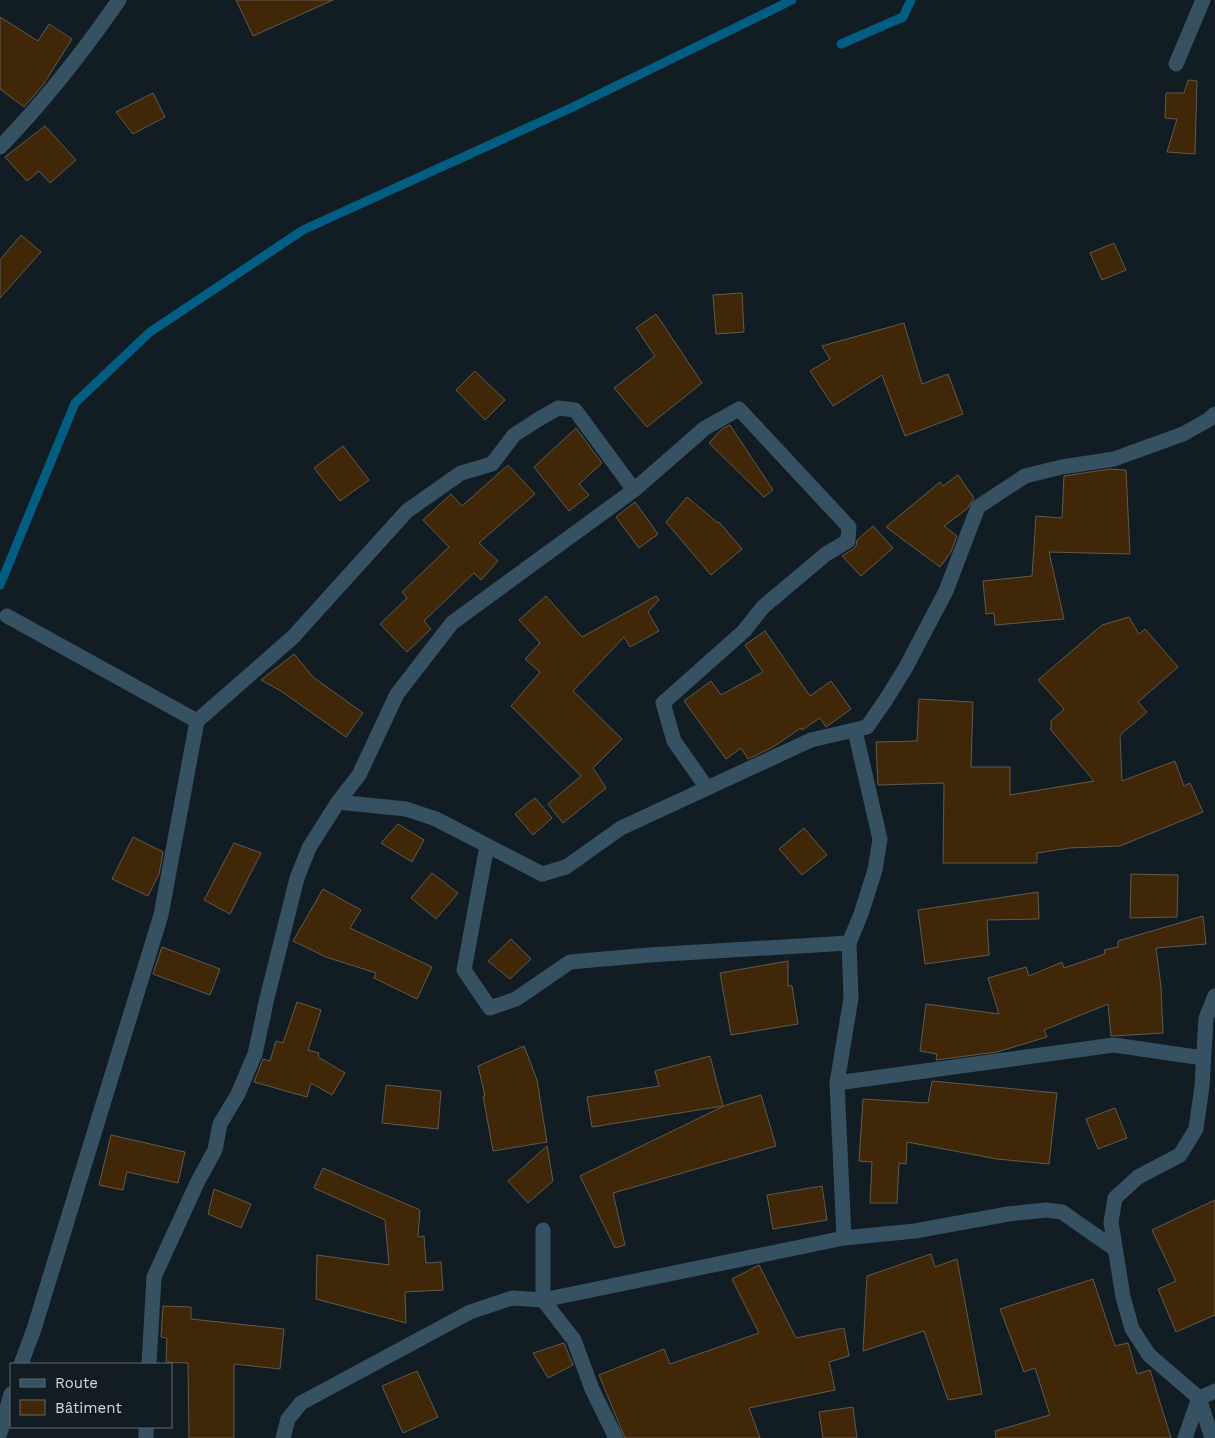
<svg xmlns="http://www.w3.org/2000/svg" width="1215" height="1438" font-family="'Work Sans',sans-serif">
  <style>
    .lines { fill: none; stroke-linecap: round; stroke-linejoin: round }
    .stream { stroke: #025d82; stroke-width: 9 }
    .building { fill: #3f2707; stroke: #62594f }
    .minor { stroke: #365161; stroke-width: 15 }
  </style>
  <rect width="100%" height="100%" fill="#121d23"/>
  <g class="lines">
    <g class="stream">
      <path d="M 841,44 L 903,17 L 911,0"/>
      <path d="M 0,585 L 75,403 L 150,332 L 303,230 L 573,107 L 792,0"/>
    </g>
  </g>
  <g class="building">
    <path d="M 236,0 L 333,0 L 253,36 Z"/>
    <path d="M 0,17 L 38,41 L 49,24 L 72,39 L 43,85 L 24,107 L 0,89 Z"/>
    <path d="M 1188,80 L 1197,81 L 1195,154 L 1167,152 L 1177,119 L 1165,118 L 1166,93 L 1184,93 Z"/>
    <path d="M 153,93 L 165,117 L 133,134 L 116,112 Z"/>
    <path d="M 45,126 L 76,160 L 50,183 L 39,171 L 27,181 L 5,157 Z"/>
    <path d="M 21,235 L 41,252 L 0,298 L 0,260 Z"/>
    <path d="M 1114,243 L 1126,270 L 1102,280 L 1090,253 Z"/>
    <path d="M 742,293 L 744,332 L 716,334 L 713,295 Z"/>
    <path d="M 656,314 L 702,383 L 647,427 L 614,388 L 655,356 L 636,328 Z"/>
    <path d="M 904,323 L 922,384 L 948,374 L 963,414 L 905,436 L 882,375 L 833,406 L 810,371 L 830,359 L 822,346 Z"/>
    <path d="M 475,371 L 505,400 L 485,420 L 456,390 Z"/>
    <path d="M 730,425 L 773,490 L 764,497 L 709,443 L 722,429 Z"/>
    <path d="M 576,428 L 602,463 L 579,484 L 589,495 L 569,511 L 534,467 Z"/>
    <path d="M 343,446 L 369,480 L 340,501 L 314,468 Z"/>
    <path d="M 508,465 L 535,494 L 479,543 L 498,561 L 481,580 L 474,573 L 424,621 L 431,629 L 407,652 L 380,624 L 407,598 L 402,592 L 449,547 L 423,520 L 451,494 L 462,506 Z"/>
    <path d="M 1110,469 L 1126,470 L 1130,554 L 1049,552 L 1064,619 L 995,625 L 994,613 L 986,614 L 983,581 L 1032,576 L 1036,516 L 1062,518 L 1064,476 Z"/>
    <path d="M 958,475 L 974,498 L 967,509 L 944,526 L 957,536 L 951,552 L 940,567 L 886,527 L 940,482 L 943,486 Z"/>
    <path d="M 687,497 L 718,523 L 719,522 L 742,549 L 711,575 L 666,522 Z"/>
    <path d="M 635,502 L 658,534 L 639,548 L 616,517 Z"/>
    <path d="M 873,526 L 893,548 L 861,576 L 842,556 L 853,549 L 856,546 L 857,540 Z"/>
    <path d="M 546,596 L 582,637 L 656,596 L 659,600 L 648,612 L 659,631 L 630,647 L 624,637 L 573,691 L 622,739 L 593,768 L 606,788 L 563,823 L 548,804 L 581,776 L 511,706 L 540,672 L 525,659 L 540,643 L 519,620 Z"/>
    <path d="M 1129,617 L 1139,634 L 1145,629 L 1178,667 L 1138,702 L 1147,712 L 1120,735 L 1122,781 L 1175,761 L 1184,786 L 1190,783 L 1203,812 L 1120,846 L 1069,848 L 1037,853 L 1037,863 L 943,863 L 944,783 L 878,785 L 876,742 L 917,741 L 919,699 L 973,702 L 971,767 L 1010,767 L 1010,795 L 1094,781 L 1051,730 L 1051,721 L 1064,709 L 1038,680 L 1102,625 Z"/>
    <path d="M 765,631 L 810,696 L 831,681 L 851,709 L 826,727 L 820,718 L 802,730 L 801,728 L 773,747 L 748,759 L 741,748 L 726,759 L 684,701 L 711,681 L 721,695 L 763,672 L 745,645 Z"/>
    <path d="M 294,654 L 313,677 L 363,713 L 346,737 L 281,691 L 261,680 Z"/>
    <path d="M 535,798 L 552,818 L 533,835 L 515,814 Z"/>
    <path d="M 398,824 L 424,840 L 412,862 L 381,843 Z"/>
    <path d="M 804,828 L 827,855 L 802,875 L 779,849 Z"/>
    <path d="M 133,837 L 163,852 L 159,874 L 148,896 L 112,879 Z"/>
    <path d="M 234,843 L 261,853 L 230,914 L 204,900 Z"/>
    <path d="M 432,873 L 458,893 L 436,919 L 411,898 Z"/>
    <path d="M 1131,874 L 1178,875 L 1177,917 L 1130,918 Z"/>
    <path d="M 323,889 L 361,910 L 350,928 L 432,967 L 417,999 L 374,978 L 376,973 L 326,957 L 293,941 Z"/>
    <path d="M 1038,892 L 1039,919 L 987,920 L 989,955 L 925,964 L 918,910 Z"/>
    <path d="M 1203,916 L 1206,944 L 1156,948 L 1161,987 L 1163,1033 L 1111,1036 L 1108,1004 L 1044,1030 L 1047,1037 L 997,1052 L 936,1060 L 937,1054 L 920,1051 L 926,1004 L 999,1014 L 988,978 L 1026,967 L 1029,976 L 1062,962 L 1064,968 L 1105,954 L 1104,950 L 1118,947 L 1118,941 Z"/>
    <path d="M 511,939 L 531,959 L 510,979 L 488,961 Z"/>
    <path d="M 162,947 L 220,969 L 210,995 L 153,974 Z"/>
    <path d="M 788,961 L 788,986 L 792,986 L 798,1024 L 731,1035 L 720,973 Z"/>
    <path d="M 297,1002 L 321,1010 L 308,1050 L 319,1053 L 318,1057 L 345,1073 L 332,1095 L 311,1083 L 307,1097 L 254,1082 L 263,1059 L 270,1061 L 276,1041 L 283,1043 Z"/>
    <path d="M 524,1046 L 537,1080 L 547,1142 L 493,1151 L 483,1096 L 485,1096 L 478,1066 Z"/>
    <path d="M 710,1056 L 723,1106 L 592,1127 L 587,1097 L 659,1086 L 655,1071 Z"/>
    <path d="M 932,1081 L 1057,1093 L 1049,1164 L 997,1159 L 907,1142 L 906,1164 L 899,1163 L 897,1203 L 870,1203 L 872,1162 L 859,1161 L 863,1099 L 928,1103 Z"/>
    <path d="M 386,1085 L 441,1091 L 438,1129 L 382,1123 Z"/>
    <path d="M 761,1095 L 776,1146 L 613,1193 L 625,1245 L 615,1248 L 580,1176 L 726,1105 Z"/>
    <path d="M 1115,1108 L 1127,1138 L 1098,1149 L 1086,1119 Z"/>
    <path d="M 111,1135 L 185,1152 L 178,1183 L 127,1172 L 123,1190 L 99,1185 Z"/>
    <path d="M 547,1146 L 553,1181 L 528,1203 L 508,1181 Z"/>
    <path d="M 323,1168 L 420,1210 L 418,1237 L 424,1236 L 426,1263 L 441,1262 L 443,1290 L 405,1292 L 406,1323 L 316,1299 L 317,1255 L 389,1265 L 385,1220 L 314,1188 Z"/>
    <path d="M 822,1186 L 827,1220 L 773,1229 L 767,1195 Z"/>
    <path d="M 214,1189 L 251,1204 L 241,1228 L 208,1214 Z"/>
    <path d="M 1215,1200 L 1215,1315 L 1176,1332 L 1158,1289 L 1176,1281 L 1152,1230 Z"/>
    <path d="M 931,1254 L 935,1267 L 957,1259 L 982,1394 L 948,1400 L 924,1331 L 863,1351 L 867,1276 Z"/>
    <path d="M 759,1265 L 796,1338 L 844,1328 L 849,1356 L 829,1362 L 835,1390 L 749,1408 L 760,1438 L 625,1438 L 599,1375 L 664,1349 L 670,1364 L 759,1333 L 732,1279 Z"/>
    <path d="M 1093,1279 L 1115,1346 L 1128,1343 L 1137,1374 L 1150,1370 L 1171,1438 L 996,1438 L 995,1431 L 1050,1415 L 1035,1368 L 1024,1372 L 1000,1309 Z"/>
    <path d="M 163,1306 L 191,1307 L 191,1319 L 284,1329 L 280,1369 L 234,1364 L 234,1438 L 189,1438 L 188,1363 L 166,1362 L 167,1338 L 161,1337 Z"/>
    <path d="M 564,1343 L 573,1365 L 548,1378 L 533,1353 Z"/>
    <path d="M 417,1371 L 438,1417 L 403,1433 L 382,1386 Z"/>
    <path d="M 853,1407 L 857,1438 L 823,1438 L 819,1412 Z"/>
  </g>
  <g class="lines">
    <g class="minor">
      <path d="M 1176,64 L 1203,0"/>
      <path d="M 0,147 C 44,102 83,52 119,0"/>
      <path d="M 7,616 L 197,721"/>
      <path d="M 338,802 L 406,809 L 436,819 L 542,874 L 566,867 L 621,828 L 811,740 L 867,727 L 885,701 L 905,669 L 946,591 L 978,507 L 1025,476 L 1062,467 L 1114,459 L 1183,434 L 1208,420 L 1215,414"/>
      <path d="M 487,846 L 464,970 L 490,1008 L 516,999 L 570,962 L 649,955 L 849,943"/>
      <path d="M 837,1083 L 1114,1045 L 1203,1058"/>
      <path d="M 543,1230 L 543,1300 L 574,1340 L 592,1389 L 616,1438"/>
      <path d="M 844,1238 L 837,1083 L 851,998 L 849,943 L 861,914 L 875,870 L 880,839 L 855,731"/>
      <path d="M 21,1364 L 34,1329 L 161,915 L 197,721 L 293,637 L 407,511 L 461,473 L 492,464 L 514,435 L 539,419 L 558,408 L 575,410 L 634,490"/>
      <path d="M 149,1364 L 154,1277 L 198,1181 L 215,1150 L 220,1124 L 238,1094 L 255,1054 L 267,998 L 297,878 L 309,848 L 338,802 L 359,775 L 397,694 L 452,623 L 634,490 L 705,428 L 739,409 L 849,527 L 848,541 L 826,554 L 763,607 L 744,631 L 663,703 L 674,741 L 707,788"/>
      <path d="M 0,1433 L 11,1394"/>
      <path d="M 146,1438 L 146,1427"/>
      <path d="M 283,1438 L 288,1419 L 301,1403 L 470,1312 L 512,1298 L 543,1300 L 844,1238 L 915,1231 L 1008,1214 L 1046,1210 L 1062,1212 L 1115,1249"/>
      <path d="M 1185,1438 L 1199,1398 L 1215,1391"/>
      <path d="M 1212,1438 L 1199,1398 L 1149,1355 L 1132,1329 L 1123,1297 L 1111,1222 L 1115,1198 L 1138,1177 L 1180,1155 L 1196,1129 L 1202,1086 L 1206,1018 L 1215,996"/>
    </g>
  </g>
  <rect x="10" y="1363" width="162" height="65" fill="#121d23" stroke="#5f686e"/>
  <rect x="20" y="1379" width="25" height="8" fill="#365161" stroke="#5f686e"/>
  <text x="55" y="1388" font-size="15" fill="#d2d9de">Route</text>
  <rect x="20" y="1400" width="25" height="15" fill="#3f2707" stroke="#5f686e"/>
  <text x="55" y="1413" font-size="15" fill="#d2d9de">Bâtiment</text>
</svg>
